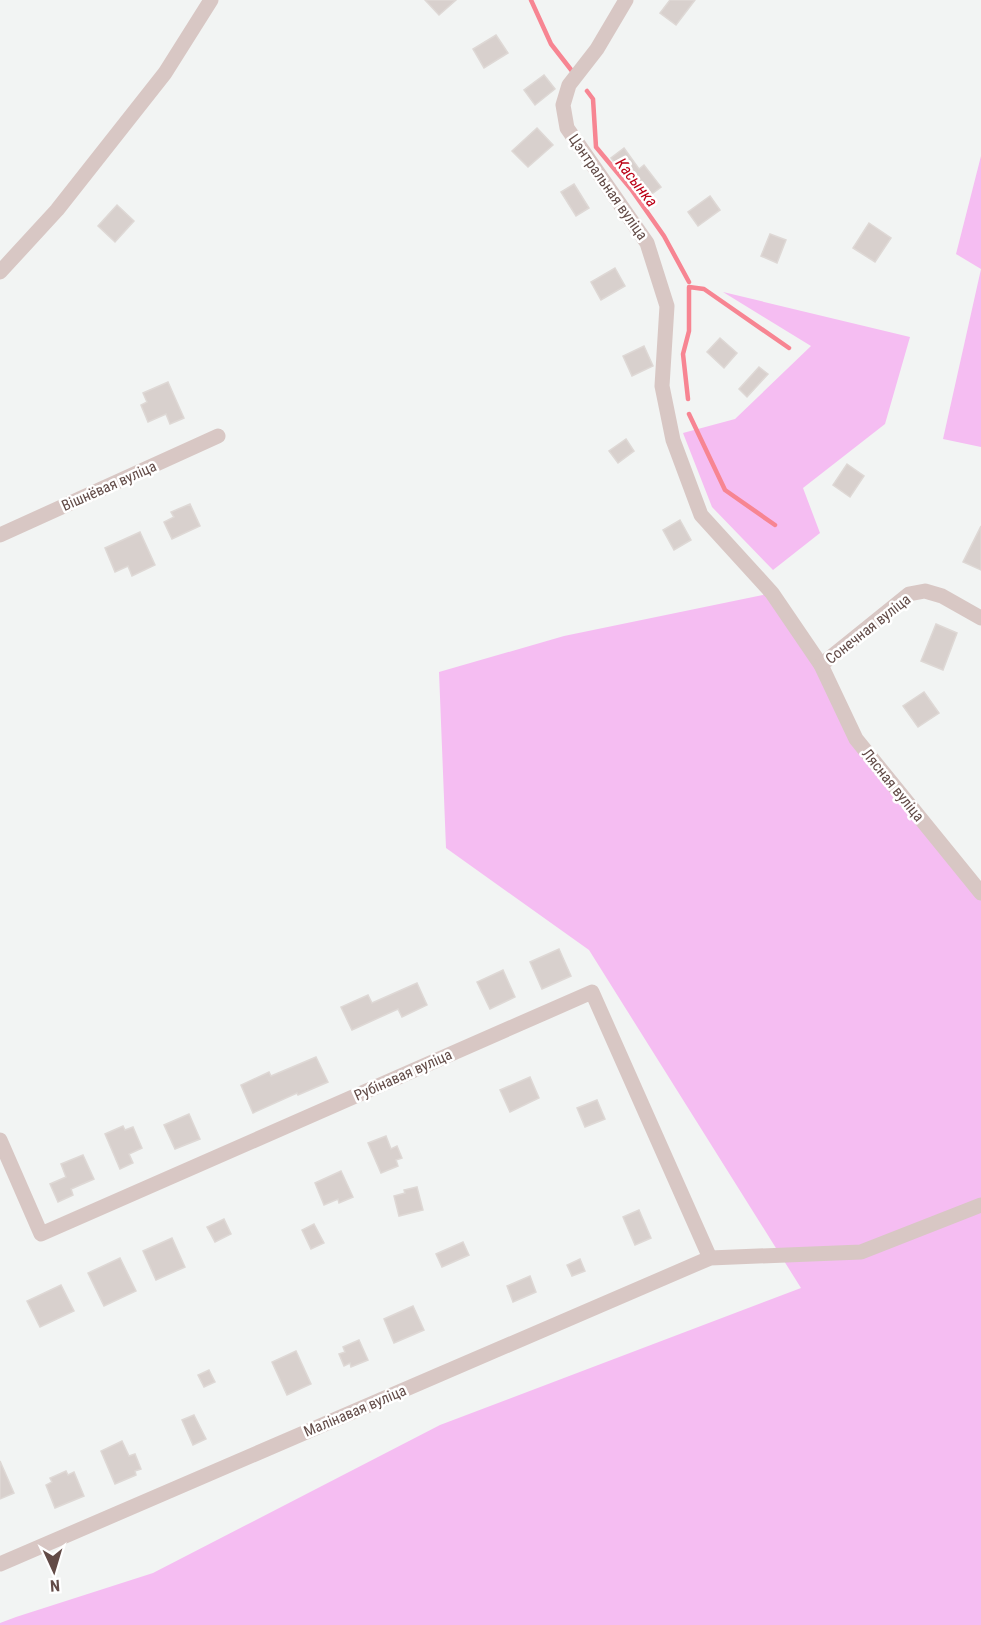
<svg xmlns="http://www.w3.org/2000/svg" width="981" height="1625" font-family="'Roboto Condensed',sans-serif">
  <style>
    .green { fill: #f5bdf2 }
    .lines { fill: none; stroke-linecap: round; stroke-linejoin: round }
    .stream { stroke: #f78592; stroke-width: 4.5 }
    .building { fill: #d8d0cd; stroke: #ded8d5; stroke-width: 1.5 }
    .street { stroke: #d8c7c4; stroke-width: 15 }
    .labels { text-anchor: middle; stroke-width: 5; stroke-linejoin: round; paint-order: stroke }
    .street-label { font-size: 15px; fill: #624b47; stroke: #fff }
    .water-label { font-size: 16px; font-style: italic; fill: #bc0016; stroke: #fff }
  </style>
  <rect width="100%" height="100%" fill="#f2f4f3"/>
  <g class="green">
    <path d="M 981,156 L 981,447 L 943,439 L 981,269 L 956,254 Z"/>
    <path d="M 723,292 L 910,337 L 885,424 L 803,488 L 820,533 L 773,570 L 712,507 L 683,433 L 735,419 L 811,346 Z"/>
    <path d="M 772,593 L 856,739 L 981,893 L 981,1625 L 0,1625 L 0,1623 L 16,1617 L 153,1573 L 440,1425 L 801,1288 L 589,950 L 446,848 L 439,672 L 564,636 Z"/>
  </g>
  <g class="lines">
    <g class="stream">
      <path d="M 531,0 L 551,44 L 572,71"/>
      <path d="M 587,91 L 593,99 L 596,147 L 631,189 L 664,236 L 689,282"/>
      <path d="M 688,399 L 683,354 L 689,331 L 689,287 L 704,289 L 789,348"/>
      <path d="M 689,414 L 725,490 L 775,525"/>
    </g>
  </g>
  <g class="building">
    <path d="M 425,0 L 456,0 L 439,15 Z"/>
    <path d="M 670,0 L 695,0 L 676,25 L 660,13 Z"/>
    <path d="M 496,35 L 508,53 L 484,68 L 473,49 Z"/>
    <path d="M 544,75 L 555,89 L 535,105 L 524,90 Z"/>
    <path d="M 537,128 L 553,145 L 528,167 L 512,151 Z"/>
    <path d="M 624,148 L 639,169 L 644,165 L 661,187 L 645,199 L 625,172 L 623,174 L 611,158 Z"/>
    <path d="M 574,184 L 589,208 L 576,216 L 561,192 Z"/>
    <path d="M 710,196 L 720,210 L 698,226 L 688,212 Z"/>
    <path d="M 117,205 L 134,221 L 115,242 L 98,226 Z"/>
    <path d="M 869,223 L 891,238 L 875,262 L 853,248 Z"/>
    <path d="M 770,234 L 786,240 L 777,263 L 761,256 Z"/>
    <path d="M 615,268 L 625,286 L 601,300 L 591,282 Z"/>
    <path d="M 720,338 L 737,353 L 724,368 L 707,352 Z"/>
    <path d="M 644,346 L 653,366 L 632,376 L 623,356 Z"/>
    <path d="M 759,367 L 768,374 L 747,397 L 739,389 Z"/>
    <path d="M 168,382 L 184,418 L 170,424 L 166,414 L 148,422 L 141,405 L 147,402 L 143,393 Z"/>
    <path d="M 626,439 L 634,451 L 618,463 L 609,451 Z"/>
    <path d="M 847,464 L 864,476 L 850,497 L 833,485 Z"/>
    <path d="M 190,504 L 200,526 L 172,539 L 164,522 L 174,517 L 171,512 Z"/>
    <path d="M 680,520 L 691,540 L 674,550 L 663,530 Z"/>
    <path d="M 981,526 L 981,570 L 963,562 Z"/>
    <path d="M 140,532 L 155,565 L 132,576 L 128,566 L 115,572 L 105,548 Z"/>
    <path d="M 936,624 L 957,633 L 943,670 L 921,661 Z"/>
    <path d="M 924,692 L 939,713 L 918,727 L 903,706 Z"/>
    <path d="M 559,949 L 571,976 L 542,989 L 530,962 Z"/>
    <path d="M 503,970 L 515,997 L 490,1009 L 477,982 Z"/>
    <path d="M 417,983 L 427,1005 L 402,1017 L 398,1009 L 352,1030 L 341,1007 L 368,995 L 372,1003 Z"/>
    <path d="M 316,1057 L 328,1082 L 298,1095 L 297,1093 L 253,1113 L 241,1085 L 269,1072 L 271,1076 Z"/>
    <path d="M 530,1077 L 539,1098 L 510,1112 L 500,1090 Z"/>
    <path d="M 597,1100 L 605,1119 L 585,1127 L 577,1108 Z"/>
    <path d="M 189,1114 L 200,1139 L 175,1149 L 164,1125 Z"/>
    <path d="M 123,1126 L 125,1130 L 133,1127 L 142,1148 L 129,1154 L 133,1163 L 120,1169 L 105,1134 Z"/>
    <path d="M 386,1136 L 391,1149 L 397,1146 L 402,1158 L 396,1160 L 398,1166 L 381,1173 L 368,1143 Z"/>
    <path d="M 83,1155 L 94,1179 L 71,1189 L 73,1195 L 58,1202 L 50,1184 L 66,1177 L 61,1164 Z"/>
    <path d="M 341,1171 L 353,1197 L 339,1203 L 338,1199 L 324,1205 L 315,1183 Z"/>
    <path d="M 417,1187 L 423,1210 L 399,1216 L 394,1196 L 405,1193 L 404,1190 Z"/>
    <path d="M 639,1210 L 651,1238 L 635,1245 L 623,1217 Z"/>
    <path d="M 224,1219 L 231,1234 L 215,1242 L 207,1227 Z"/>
    <path d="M 314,1224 L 324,1243 L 311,1249 L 302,1230 Z"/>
    <path d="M 172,1238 L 185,1267 L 156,1280 L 143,1251 Z"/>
    <path d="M 463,1242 L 469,1255 L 442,1267 L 436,1254 Z"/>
    <path d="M 120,1258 L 136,1291 L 104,1306 L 88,1273 Z"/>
    <path d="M 580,1259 L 585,1271 L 572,1276 L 567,1265 Z"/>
    <path d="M 530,1276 L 536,1292 L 513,1302 L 507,1286 Z"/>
    <path d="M 61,1285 L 74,1311 L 40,1327 L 27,1301 Z"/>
    <path d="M 413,1306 L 424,1330 L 394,1343 L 384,1319 Z"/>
    <path d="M 359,1340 L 368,1360 L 351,1367 L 350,1363 L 344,1366 L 339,1354 L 345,1352 L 343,1347 Z"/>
    <path d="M 296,1351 L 311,1384 L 287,1395 L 272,1362 Z"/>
    <path d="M 209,1370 L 215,1382 L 204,1387 L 198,1375 Z"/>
    <path d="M 194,1415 L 206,1439 L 193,1445 L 182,1420 Z"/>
    <path d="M 122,1441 L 129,1456 L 135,1454 L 141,1469 L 135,1471 L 136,1475 L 115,1484 L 101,1451 Z"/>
    <path d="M 0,1461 L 14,1493 L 0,1499 Z"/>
    <path d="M 66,1471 L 68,1475 L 74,1472 L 84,1496 L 55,1508 L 46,1485 L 52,1482 L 50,1478 Z"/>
  </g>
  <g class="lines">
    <g class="street">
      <path d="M 626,0 L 597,49 L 569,85 L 563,105 L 567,128 L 647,243 L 667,306 L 662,386 L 673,440 L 701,515 L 772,593 L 821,665 L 856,739 L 981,893"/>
      <path d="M 0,272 L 57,210 L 165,73 L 211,0"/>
      <path d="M 0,535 L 218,436"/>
      <path d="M 821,665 L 909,594 L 925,591 L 942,596 L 981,618"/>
      <path d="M 0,1140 L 41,1234 L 592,992 L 710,1258"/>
      <path d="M 0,1564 L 710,1258 L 861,1252 L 981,1205"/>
    </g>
  </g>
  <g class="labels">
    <g class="street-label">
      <text transform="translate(608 187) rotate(55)" y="5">Цэнтральная вуліца</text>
      <text transform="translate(109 486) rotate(-24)" y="5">Вішнёвая вуліца</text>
      <text transform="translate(868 629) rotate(-38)" y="5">Сонечная вуліца</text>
      <text transform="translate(893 785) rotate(51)" y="5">Лясная вуліца</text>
      <text transform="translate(403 1075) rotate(-24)" y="5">Рубінавая вуліца</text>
      <text transform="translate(355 1411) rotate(-23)" y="5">Малінавая вуліца</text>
    </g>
    <g class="water-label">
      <text transform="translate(637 182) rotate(52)" y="6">Касынка</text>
    </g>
  </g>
  <g transform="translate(54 1571) rotate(176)" stroke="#ffffff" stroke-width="4.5" paint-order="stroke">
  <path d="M0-4.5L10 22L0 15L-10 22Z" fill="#624b47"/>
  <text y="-9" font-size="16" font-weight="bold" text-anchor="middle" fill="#624b47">N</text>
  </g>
</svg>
